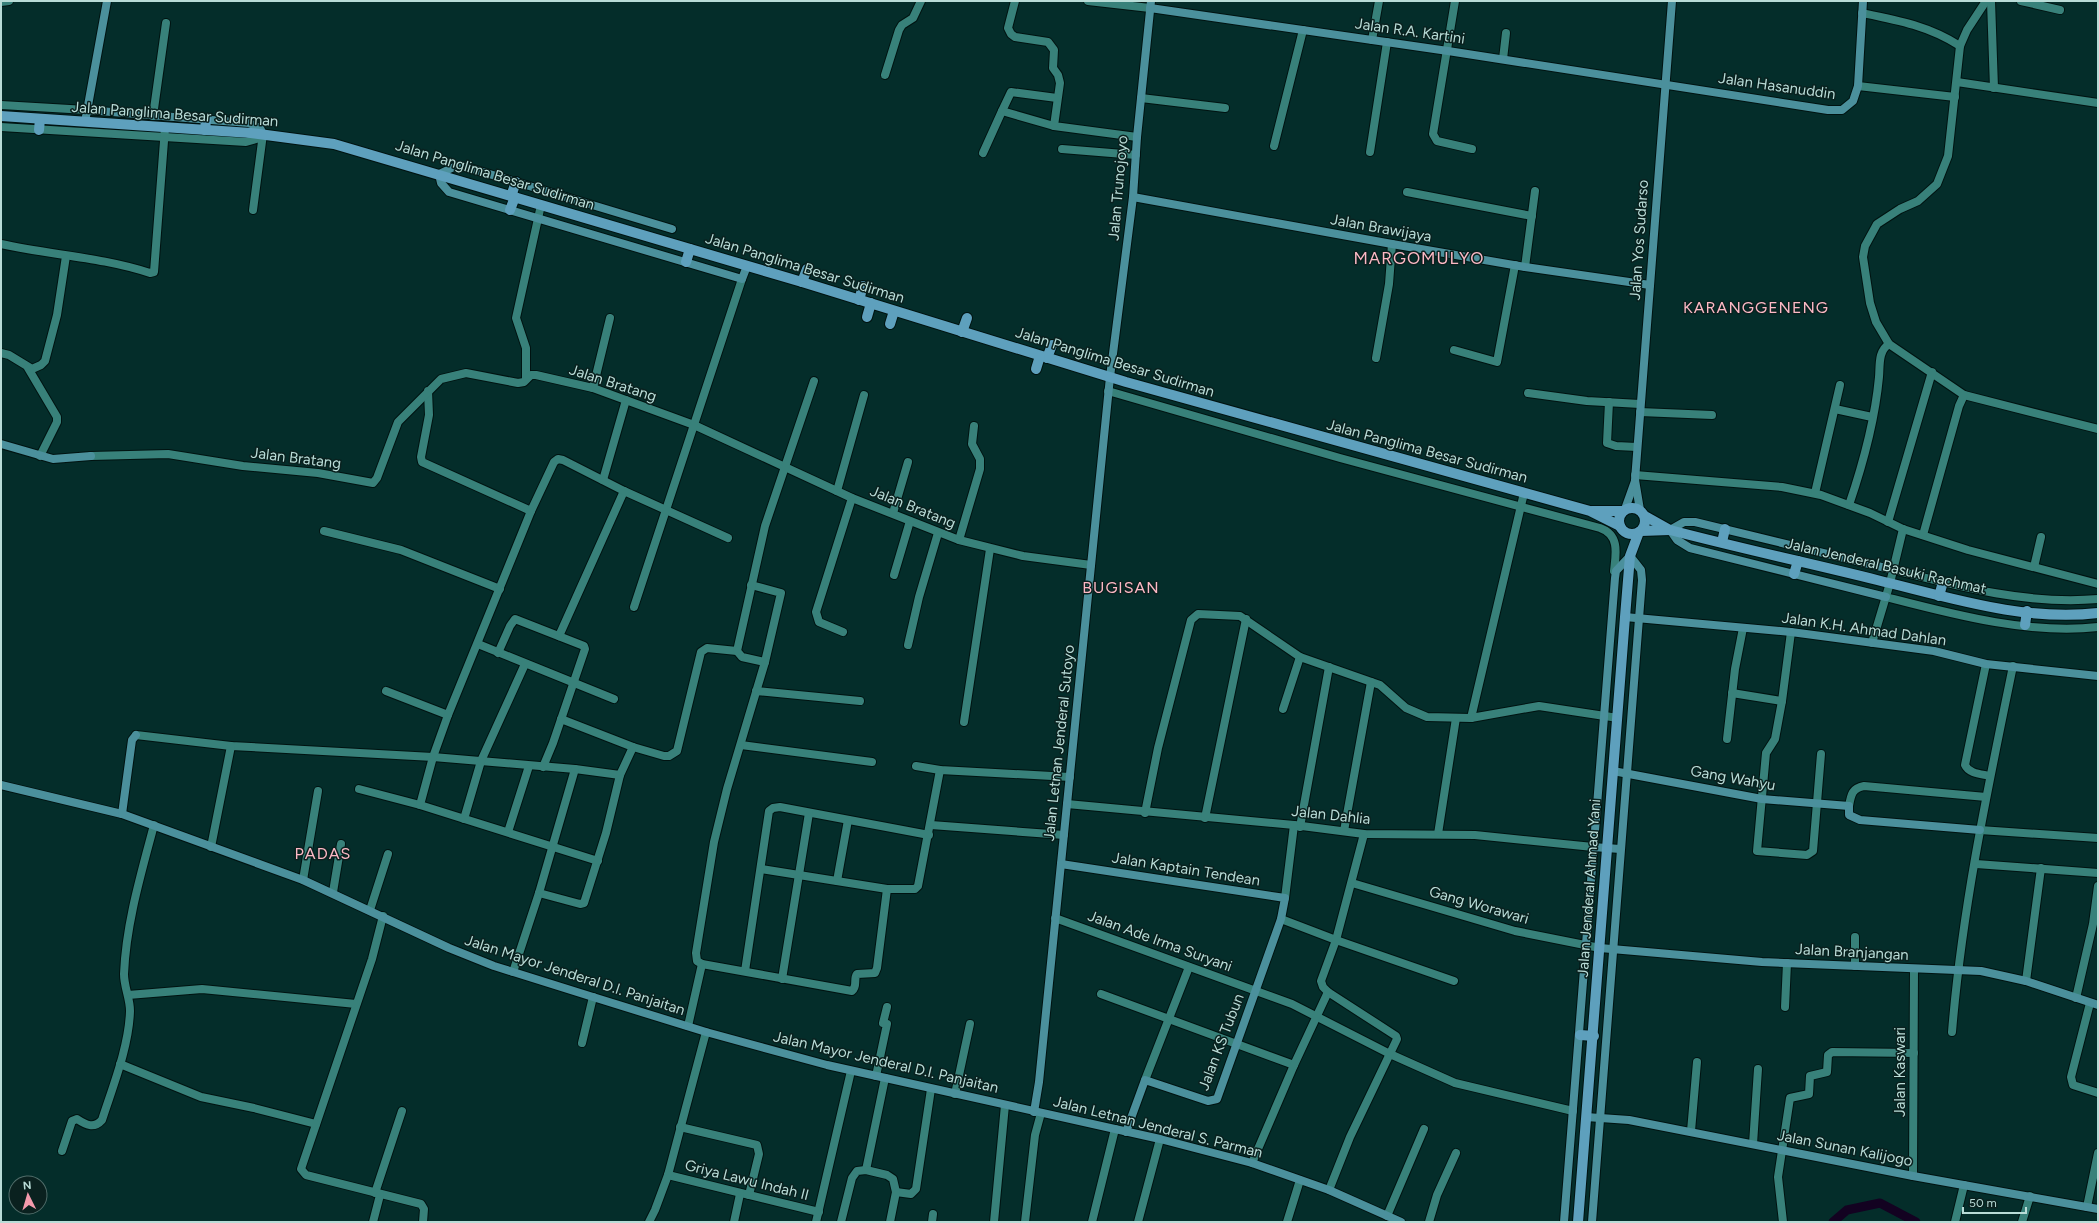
<svg xmlns="http://www.w3.org/2000/svg" width="2099" height="1223" font-family="Figtree,sans-serif">
  <style>
    .lines { fill: none; stroke-linecap: round; stroke-linejoin: round }
    .canal { stroke: #130221; stroke-width: 9 }
    .street-casing { stroke: #001311; stroke-width: 10 }
    .secondary-casing { stroke: #001311; stroke-width: 10 }
    .primary-casing { stroke: #001311; stroke-width: 12 }
    .street { stroke: #38817a; stroke-width: 8 }
    .secondary { stroke: #4b909c; stroke-width: 8 }
    .primary { stroke: #5ea0bd; stroke-width: 10 }
    .labels { text-anchor: middle; stroke-width: 3; stroke-linejoin: round; paint-order: stroke }
    .street-label { font-size: 15px; fill: #b9dcd7; stroke: #0a211f }
    .neighbourhood-label { font-size: 16px; letter-spacing: 1px; fill: #fdb9c5; stroke: #0a211f }
    .quarter-label { font-size: 17px; letter-spacing: 1px; fill: #fdb9c5; stroke: #0a211f }
  </style>
  <rect width="100%" height="100%" fill="#042d2a"/>
  <g class="lines">
    <path class="canal" d="M 1833,1222 L 1847,1210 L 1880,1203 L 1916,1222"/>
    <g class="street-casing">
      <g id="street">
        <path d="M 1015,1 L 1008,28 L 1011,34 L 1015,37 L 1048,42 L 1054,50 L 1053,68 L 1058,75 L 1060,83 L 1054,126 L 1137,137"/>
        <path d="M 1088,1 L 1150,8"/>
        <path d="M 1455,1 L 1433,134 L 1437,141 L 1472,149"/>
        <path d="M 1986,1 L 1967,30 L 1960,46 L 1948,156 L 1937,184 L 1918,201 L 1900,209 L 1877,224 L 1865,246 L 1863,257 L 1870,303 L 1876,322 L 1889,344 L 1964,395 L 2098,429"/>
        <path d="M 1991,1 L 1994,88"/>
        <path d="M 2021,1 L 2060,10"/>
        <path d="M 1,2 L 9,1"/>
        <path d="M 1862,13 C 1897,20 1929,26 1960,46"/>
        <path d="M 1372,40 L 1379,1"/>
        <path d="M 1503,59 L 1506,33"/>
        <path d="M 885,75 L 899,30 L 902,25 L 913,18 L 921,1"/>
        <path d="M 1957,82 L 2098,103"/>
        <path d="M 1858,86 L 1955,97"/>
        <path d="M 1141,98 L 1225,108"/>
        <path d="M 1,105 L 87,110"/>
        <path d="M 153,116 L 166,23"/>
        <path d="M 1054,126 L 1002,111 L 1011,92 L 1057,98"/>
        <path d="M 1,127 L 246,142 L 260,138 L 263,134"/>
        <path d="M 1274,146 L 1303,30"/>
        <path d="M 1062,149 L 1136,155"/>
        <path d="M 1370,152 L 1387,42"/>
        <path d="M 983,153 L 1002,111"/>
        <path d="M 1407,192 L 1532,216"/>
        <path d="M 253,210 L 263,134"/>
        <path d="M 1,244 C 50,255 101,257 150,273 L 154,272 L 165,128"/>
        <path d="M 1525,267 L 1535,191"/>
        <path d="M 1454,350 L 1497,362 L 1515,265"/>
        <path d="M 1,353 L 9,355 L 32,369 L 41,365 L 45,361 L 57,315 L 66,256"/>
        <path d="M 1376,358 L 1389,284 L 1392,244"/>
        <path d="M 28,368 L 57,417 L 57,422 L 40,456"/>
        <path d="M 526,379 L 526,348 L 516,318 L 541,205"/>
        <path d="M 593,388 L 610,318"/>
        <path d="M 428,391 L 429,415 L 421,457 L 422,462 L 531,511"/>
        <path d="M 1108,391 L 1340,458 L 1600,528 C 1620,535 1616,554 1614,571"/>
        <path d="M 1528,393 L 1587,401 L 1640,404"/>
        <path d="M 1609,402 L 1607,443 L 1616,446 L 1637,447"/>
        <path d="M 1835,409 L 1872,417"/>
        <path d="M 1640,412 L 1712,415"/>
        <path d="M 91,456 L 168,454 L 243,466 L 318,473 L 373,483 L 377,478 L 398,422 L 441,379 L 466,373 L 518,383 L 524,382 L 531,375 L 536,375 L 593,388 L 694,425 L 852,498 L 959,540 L 1023,556 L 1091,565"/>
        <path d="M 1635,475 L 1782,487 L 1821,495 L 1870,513 L 1903,529 L 1968,550 L 2098,584"/>
        <path d="M 603,480 L 626,400"/>
        <path d="M 837,491 L 864,395"/>
        <path d="M 1815,493 L 1840,385"/>
        <path d="M 1849,505 C 1863,464 1875,420 1879,377 C 1880,365 1878,351 1889,344"/>
        <path d="M 893,513 L 908,462"/>
        <path d="M 1888,522 L 1932,372"/>
        <path d="M 324,531 L 401,550 L 500,589"/>
        <path d="M 1923,535 L 1959,406 L 1964,395"/>
        <path d="M 959,540 L 980,469 L 980,459 L 972,444 L 974,426"/>
        <path d="M 2034,567 L 2041,537"/>
        <path d="M 1894,570 C 1960,587 2029,605 2098,599"/>
        <path d="M 894,575 L 910,521"/>
        <path d="M 751,585 L 781,593 L 765,662"/>
        <path d="M 1886,597 C 1952,614 2029,635 2098,627"/>
        <path d="M 634,607 L 742,279"/>
        <path d="M 843,632 L 819,622 L 816,612 L 852,498"/>
        <path d="M 1791,632 L 1782,701 L 1775,739 L 1766,753 L 1757,851 L 1807,855 L 1813,851 L 1821,754"/>
        <path d="M 559,636 L 624,491"/>
        <path d="M 1872,643 L 1890,583 L 1903,529"/>
        <path d="M 478,644 L 614,699"/>
        <path d="M 908,645 L 919,597 L 938,533"/>
        <path d="M 498,653 L 510,626 L 515,619 L 584,646 L 585,649 L 553,743 L 543,767"/>
        <path d="M 1986,664 L 1965,765 C 1969,774 1982,774 1990,776"/>
        <path d="M 386,691 L 448,715"/>
        <path d="M 756,691 L 860,701"/>
        <path d="M 1732,693 L 1782,701"/>
        <path d="M 1283,709 L 1300,657"/>
        <path d="M 1471,718 L 1524,493"/>
        <path d="M 964,722 L 990,549"/>
        <path d="M 136,735 L 231,746 L 433,757 L 575,769 L 620,775"/>
        <path d="M 1727,739 L 1735,669 L 1743,628"/>
        <path d="M 741,745 L 872,762"/>
        <path d="M 633,747 L 664,756 L 669,756 L 677,751 L 701,652 L 707,648 L 737,651"/>
        <path d="M 916,766 L 940,770 L 1070,777"/>
        <path d="M 359,789 L 420,805"/>
        <path d="M 1067,804 L 1294,825 L 1364,834 L 1475,835 L 1593,847"/>
        <path d="M 1849,806 C 1851,795 1852,788 1864,786 L 1986,797"/>
        <path d="M 1145,813 L 1158,748 L 1191,620 L 1198,614 L 1240,616 L 1300,657 L 1380,685 L 1406,708 L 1427,717 L 1471,718 L 1539,706 L 1618,718"/>
        <path d="M 1205,818 L 1246,619"/>
        <path d="M 464,819 L 481,761 L 525,664"/>
        <path d="M 931,825 L 1064,835"/>
        <path d="M 1300,827 L 1329,667"/>
        <path d="M 1980,830 L 2098,838"/>
        <path d="M 1344,831 L 1371,682"/>
        <path d="M 508,832 L 529,766"/>
        <path d="M 1438,834 L 1456,718"/>
        <path d="M 211,847 L 231,746"/>
        <path d="M 598,861 L 420,805 L 433,757 L 448,715 L 531,511 L 554,462 L 558,459 L 563,460 L 624,491 L 728,538"/>
        <path d="M 1976,864 L 2098,873"/>
        <path d="M 761,869 L 887,889 L 915,889 L 918,886 L 940,770"/>
        <path d="M 303,880 L 318,791"/>
        <path d="M 837,881 L 848,820"/>
        <path d="M 1352,883 L 1515,931 L 1600,948"/>
        <path d="M 333,892 L 341,844"/>
        <path d="M 539,893 L 580,904 L 584,903 L 606,833 L 620,775 L 633,747 L 561,719"/>
        <path d="M 1285,898 L 1294,825"/>
        <path d="M 370,910 L 388,854"/>
        <path d="M 383,916 L 372,959 L 301,1169 L 306,1175 L 421,1204 L 424,1209 L 423,1222"/>
        <path d="M 1055,918 L 1292,1004 L 1390,1054 L 1455,1083 L 1573,1111"/>
        <path d="M 1281,919 L 1336,940 L 1454,981"/>
        <path d="M 702,964 L 852,991 C 858,986 853,979 857,974 L 875,973 L 877,968 L 887,889"/>
        <path d="M 1855,966 L 1855,937"/>
        <path d="M 745,971 L 769,811 L 773,808 L 780,807 L 929,835"/>
        <path d="M 513,972 L 539,893 L 575,769"/>
        <path d="M 782,979 L 809,813"/>
        <path d="M 2026,981 L 2041,868"/>
        <path d="M 1101,994 L 1294,1065"/>
        <path d="M 128,995 L 202,989 L 356,1004"/>
        <path d="M 2076,998 L 2093,924 L 2098,886"/>
        <path d="M 2090,1003 L 2071,1077 L 2073,1085 L 2098,1093"/>
        <path d="M 1785,1007 L 1787,963"/>
        <path d="M 688,1026 L 702,964 L 697,961 L 696,953 L 714,842 L 727,789 L 765,662 L 742,657 L 737,651 L 765,526 L 814,381"/>
        <path d="M 1952,1032 C 1962,909 1988,787 2013,666"/>
        <path d="M 582,1043 L 593,997"/>
        <path d="M 120,1064 L 201,1097 L 254,1108 L 316,1124"/>
        <path d="M 876,1076 L 887,1024 L 883,1023 L 887,1007"/>
        <path d="M 1145,1080 L 1189,967"/>
        <path d="M 955,1094 L 970,1024"/>
        <path d="M 680,1127 L 757,1145 L 759,1154 L 749,1195"/>
        <path d="M 1691,1131 L 1697,1062"/>
        <path d="M 1753,1144 L 1758,1069"/>
        <path d="M 62,1151 L 72,1121 L 77,1119 C 86,1125 94,1129 102,1120 C 113,1086 129,1046 130,1011 C 130,998 124,987 124,974 C 126,924 141,874 154,825"/>
        <path d="M 1252,1163 L 1294,1065 L 1328,992"/>
        <path d="M 866,1170 L 885,1078"/>
        <path d="M 668,1175 L 819,1212"/>
        <path d="M 1913,1176 L 1914,969"/>
        <path d="M 1329,1190 L 1350,1137 L 1397,1039 L 1396,1036 L 1328,992 L 1323,987 L 1321,981 L 1336,940 L 1364,834"/>
        <path d="M 896,1192 L 911,1194 L 916,1189 L 931,1089"/>
        <path d="M 375,1193 L 402,1111"/>
        <path d="M 2087,1207 L 2098,1153"/>
        <path d="M 1387,1216 L 1424,1129"/>
        <path d="M 373,1222 L 380,1195"/>
        <path d="M 649,1222 L 655,1210 L 668,1175 L 706,1032"/>
        <path d="M 734,1222 L 740,1194"/>
        <path d="M 816,1222 L 851,1071"/>
        <path d="M 841,1222 L 852,1178 L 857,1171 L 866,1170 L 887,1175 L 893,1179 L 896,1192 L 890,1222"/>
        <path d="M 932,1222 L 933,1214"/>
        <path d="M 994,1222 L 1005,1105"/>
        <path d="M 1025,1222 L 1035,1135 L 1041,1113"/>
        <path d="M 1092,1222 L 1115,1129"/>
        <path d="M 1138,1222 L 1160,1139"/>
        <path d="M 1287,1222 L 1300,1180"/>
        <path d="M 1429,1222 L 1437,1195 L 1456,1153"/>
        <path d="M 1783,1222 L 1778,1177 L 1790,1098 L 1809,1094 L 1810,1076 L 1827,1072 L 1828,1055 L 1832,1052 L 1914,1053"/>
        <path d="M 1955,1222 L 1964,1185"/>
        <path d="M 2022,1222 L 2030,1196"/>
      </g>
    </g>
    <g class="secondary-casing">
      <g id="secondary">
        <path d="M 1150,8 L 1448,51 L 1828,110 L 1842,110 L 1853,101 L 1858,86 L 1863,1"/>
        <path d="M 87,110 L 249,123 L 260,128 L 263,134"/>
        <path d="M 85,122 L 107,1"/>
        <path d="M 1133,197 L 1392,244 L 1525,267 L 1650,285"/>
        <path d="M 672,229 L 466,167 L 454,167 L 439,174 L 441,183 L 449,192 L 742,279 L 747,266"/>
        <path d="M 1,444 L 53,459 L 91,456"/>
        <path d="M 1625,509 L 1635,481"/>
        <path d="M 1640,510 L 1635,480 L 1672,1"/>
        <path d="M 1886,597 L 1690,548 L 1677,540 L 1670,530 L 1684,522 L 1695,522 L 1894,570"/>
        <path d="M 1625,617 L 1791,632 L 1934,651 L 1986,664 L 2098,676"/>
        <path d="M 1613,771 L 1762,799 L 1849,806 L 1849,815 L 1860,820 L 1980,830"/>
        <path d="M 1,785 L 122,814 L 303,880 L 449,948 L 494,966 L 593,997 L 706,1032 L 827,1065 L 1160,1139 L 1252,1163 L 1329,1190 L 1401,1222"/>
        <path d="M 122,814 L 132,740 L 136,735"/>
        <path d="M 1593,847 L 1620,849"/>
        <path d="M 1061,864 L 1285,898 L 1281,919 L 1217,1099 L 1208,1101 L 1145,1080 L 1126,1132"/>
        <path d="M 1600,948 L 1762,962 L 1981,971 L 2026,981 L 2098,1005"/>
        <path d="M 1034,1112 L 1039,1082 L 1110,377 L 1133,197 L 1137,137 L 1151,1"/>
        <path d="M 1586,1117 L 1629,1120 L 1913,1176 L 2098,1209"/>
        <path d="M 1564,1222 L 1615,578 L 1616,571 L 1630,556 L 1641,570 L 1642,580 L 1592,1222"/>
      </g>
    </g>
    <g class="primary-casing">
      <g id="primary">
        <path d="M 1,116 L 251,133 L 334,144 L 802,282 L 1126,382 L 1590,511 L 1620,526"/>
        <path d="M 39,130 L 40,119"/>
        <path d="M 205,130 L 206,120"/>
        <path d="M 511,196 L 516,182"/>
        <path d="M 510,210 L 515,197"/>
        <path d="M 686,262 L 690,249"/>
        <path d="M 802,282 L 807,269"/>
        <path d="M 859,300 L 863,286"/>
        <path d="M 867,317 L 871,303"/>
        <path d="M 890,324 L 894,311"/>
        <path d="M 962,332 L 967,318"/>
        <path d="M 1047,358 L 1052,345"/>
        <path d="M 1036,369 L 1040,356"/>
        <circle cx="1632" cy="521" r="13"/>
        <path d="M 1592,511 L 1623,511"/>
        <path d="M 1645,516 L 1670,530 C 1739,548 1808,563 1877,580 C 1948,597 2024,622 2098,613"/>
        <path d="M 1641,531 L 1670,530"/>
        <path d="M 1722,542 L 1725,529"/>
        <path d="M 1794,574 L 1798,561"/>
        <path d="M 1939,596 L 1943,582"/>
        <path d="M 2025,625 L 2027,611"/>
        <path d="M 1580,1035 L 1594,1036"/>
        <path d="M 1578,1222 L 1625,617 L 1630,556 L 1639,532"/>
      </g>
    </g>
    <use href="#street" class="street"/>
    <use href="#secondary" class="secondary"/>
    <use href="#primary" class="primary"/>
  </g>
  <g class="labels">
    <g class="street-label">
      <text transform="translate(1410 31) rotate(8)" y="5">Jalan R.A. Kartini</text>
      <text transform="translate(1777 86) rotate(8)" y="5">Jalan Hasanuddin</text>
      <text transform="translate(175 114) rotate(4)" y="5">Jalan Panglima Besar Sudirman</text>
      <text transform="translate(495 175) rotate(17)" y="5">Jalan Panglima Besar Sudirman</text>
      <text transform="translate(1118 188) rotate(-85)" y="5">Jalan Trunojoyo</text>
      <text transform="translate(1381 228) rotate(10)" y="5">Jalan Brawijaya</text>
      <text transform="translate(1639 240) rotate(-86)" y="5">Jalan Yos Sudarso</text>
      <text transform="translate(805 268) rotate(17)" y="5">Jalan Panglima Besar Sudirman</text>
      <text transform="translate(1115 362) rotate(17)" y="5">Jalan Panglima Besar Sudirman</text>
      <text transform="translate(613 383) rotate(18)" y="5">Jalan Bratang</text>
      <text transform="translate(1427 451) rotate(15)" y="5">Jalan Panglima Besar Sudirman</text>
      <text transform="translate(296 458) rotate(7)" y="5">Jalan Bratang</text>
      <text transform="translate(913 507) rotate(22)" y="5">Jalan Bratang</text>
      <text transform="translate(1886 566) rotate(13)" y="5">Jalan Jenderal Basuki Rachmat</text>
      <text transform="translate(1864 629) rotate(8)" y="5">Jalan K.H. Ahmad Dahlan</text>
      <text transform="translate(1059 743) rotate(-84)" y="5">Jalan Letnan Jenderal Sutoyo</text>
      <text transform="translate(1733 778) rotate(10)" y="5">Gang Wahyu</text>
      <text transform="translate(1331 815) rotate(6)" y="5">Jalan Dahlia</text>
      <text transform="translate(1186 869) rotate(9)" y="5">Jalan Kaptain Tendean</text>
      <text transform="translate(1589 888) rotate(-86)" y="5">Jalan Jenderal Ahmad Yani</text>
      <text transform="translate(1479 905) rotate(16)" y="5">Gang Worawari</text>
      <text transform="translate(1160 941) rotate(20)" y="5">Jalan Ade Irma Suryani</text>
      <text transform="translate(1852 952) rotate(3)" y="5">Jalan Branjangan</text>
      <text transform="translate(575 975) rotate(18)" y="5">Jalan Mayor Jenderal D.I. Panjaitan</text>
      <text transform="translate(1221 1042) rotate(-69)" y="5">Jalan KS Tubun</text>
      <text transform="translate(886 1062) rotate(13)" y="5">Jalan Mayor Jenderal D.I. Panjaitan</text>
      <text transform="translate(1900 1072) rotate(-90)" y="5">Jalan Kaswari</text>
      <text transform="translate(1158 1127) rotate(14)" y="5">Jalan Letnan Jenderal S. Parman</text>
      <text transform="translate(1845 1148) rotate(11)" y="5">Jalan Sunan Kalijogo</text>
      <text transform="translate(747 1180) rotate(14)" y="5">Griya Lawu Indah II</text>
    </g>
    <g class="neighbourhood-label">
      <text x="1756" y="313">KARANGGENENG</text>
      <text x="1121" y="593">BUGISAN</text>
      <text x="323" y="859">PADAS</text>
    </g>
    <g class="quarter-label">
      <text x="1419" y="264">MARGOMULYO</text>
    </g>
  </g>
  <rect width="2099" height="1223" fill="none" stroke="#b9dcd7" stroke-width="4"/>
  <g transform="translate(28 1195) rotate(355)"><circle r="19" fill="#0a211f" stroke="#506c69"/>
  <path d="M0-3L7 15L0 10L-7 15Z" fill="#f39aac"/>
  <text y="-6" font-size="11" font-weight="bold" text-anchor="middle" fill="#b9dcd7">N</text>
  </g>
  <path d="M1963 1207v6h63v-6" fill="none" stroke="#b9dcd7" stroke-width="2"/>
  <text x="1969" y="1207" font-size="12" fill="#b9dcd7" stroke="#0a211f" stroke-width="3" paint-order="stroke">50 m</text>
</svg>
